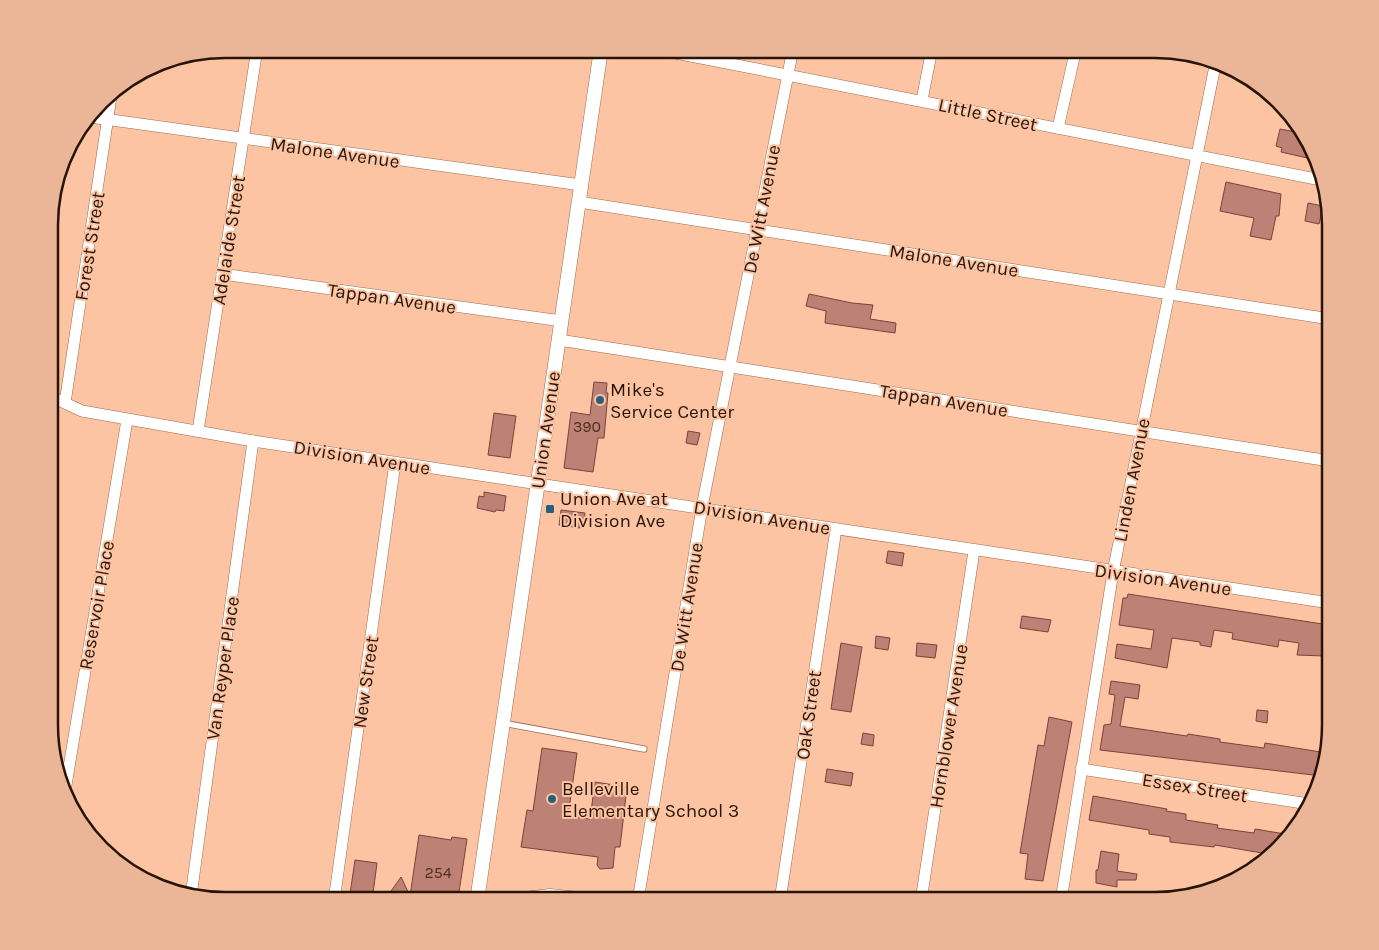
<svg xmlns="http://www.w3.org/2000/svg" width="1379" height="950" font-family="Karla,sans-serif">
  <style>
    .building { fill: #be8175; stroke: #7a4338 }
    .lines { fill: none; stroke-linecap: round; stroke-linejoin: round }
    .service-casing { stroke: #9d6b4c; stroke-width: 7 }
    .minor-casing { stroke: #9d6b4c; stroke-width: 12 }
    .tertiary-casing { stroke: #9d6b4c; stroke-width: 15 }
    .service { stroke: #fff; stroke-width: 5.5 }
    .minor { stroke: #fff; stroke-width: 11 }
    .tertiary { stroke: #fff; stroke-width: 14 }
    .poi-dot { fill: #285f7a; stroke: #fcc4a3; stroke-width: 2 }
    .labels { text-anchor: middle; stroke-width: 4; stroke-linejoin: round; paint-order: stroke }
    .number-label { font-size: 16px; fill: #4e3023 }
    .street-label { font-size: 19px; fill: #281508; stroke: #fcc4a3 }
    .poi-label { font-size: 19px; fill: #281508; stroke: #fcc4a3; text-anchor: start }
    .rim { fill: none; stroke: #281508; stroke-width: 2.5 }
  </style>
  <rect width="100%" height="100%" fill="#fcc4a3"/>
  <g class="building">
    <path d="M 1280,129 L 1301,133 L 1312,147 L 1316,160 L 1281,152 L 1282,148 L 1276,146 Z"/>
    <path d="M 1226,182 L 1281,194 L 1279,216 L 1276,216 L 1271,240 L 1250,236 L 1254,218 L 1220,211 Z"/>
    <path d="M 1308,203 L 1323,206 L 1319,224 L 1305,221 Z"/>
    <path d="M 809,294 L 852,303 L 873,305 L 870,319 L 896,323 L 895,333 L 825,323 L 826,311 L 806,306 Z"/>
    <path d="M 594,382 L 607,383 L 606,393 L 608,393 L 604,438 L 598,438 L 593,472 L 564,468 L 571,412 L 590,415 Z"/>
    <path d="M 494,413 L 516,416 L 510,458 L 488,455 Z"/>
    <path d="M 688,431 L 700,433 L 697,445 L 686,443 Z"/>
    <path d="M 484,492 L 506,496 L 504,511 L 496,510 L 495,512 L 477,508 L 479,496 L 484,497 Z"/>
    <path d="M 561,510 L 585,513 L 584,523 L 580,523 L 580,528 L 559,525 Z"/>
    <path d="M 888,551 L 904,553 L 902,566 L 886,563 Z"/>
    <path d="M 1128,594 L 1329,625 L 1324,656 L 1297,655 L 1299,643 L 1279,640 L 1278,647 L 1232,639 L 1233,633 L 1214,630 L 1211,647 L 1200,645 L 1200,642 L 1172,638 L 1167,668 L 1115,658 L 1117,644 L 1151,649 L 1154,630 L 1119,625 L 1123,598 L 1127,598 Z"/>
    <path d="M 1022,616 L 1051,620 L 1048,632 L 1020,628 Z"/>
    <path d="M 876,636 L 890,638 L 888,650 L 875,648 Z"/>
    <path d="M 841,643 L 862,647 L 851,712 L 831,709 Z"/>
    <path d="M 917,643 L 937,645 L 935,658 L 916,656 Z"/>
    <path d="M 1111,681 L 1140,685 L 1138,699 L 1125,697 L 1120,726 L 1187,736 L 1188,734 L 1220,739 L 1220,742 L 1264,748 L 1265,743 L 1327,753 L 1322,776 L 1100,750 L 1104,725 L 1111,724 L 1115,695 L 1109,694 Z"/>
    <path d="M 1257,710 L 1268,711 L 1267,723 L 1256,721 Z"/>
    <path d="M 1049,717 L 1072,722 L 1043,881 L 1025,879 L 1028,854 L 1020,853 L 1038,745 L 1044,746 Z"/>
    <path d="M 863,733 L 874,735 L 873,746 L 861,744 Z"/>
    <path d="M 542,748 L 577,753 L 568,816 L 590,819 L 595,782 L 627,787 L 620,847 L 615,847 L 613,868 L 600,869 L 597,865 L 598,857 L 521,847 L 527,810 L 533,811 Z"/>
    <path d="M 827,769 L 853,773 L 851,786 L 825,782 Z"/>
    <path d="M 1093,796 L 1167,809 L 1166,811 L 1186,814 L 1186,820 L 1218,825 L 1217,828 L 1254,833 L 1255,829 L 1291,835 L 1268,854 L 1215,845 L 1214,847 L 1170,842 L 1170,837 L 1149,834 L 1149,830 L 1089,820 Z"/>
    <path d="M 419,835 L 451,840 L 452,837 L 467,839 L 458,899 L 384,901 L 401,877 L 410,896 Z"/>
    <path d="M 1101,851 L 1119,854 L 1117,871 L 1137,874 L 1136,880 L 1117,880 L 1117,887 L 1096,883 L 1096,870 L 1098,870 Z"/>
    <path d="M 355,860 L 377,863 L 372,901 L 349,901 Z"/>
  </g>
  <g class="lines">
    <g class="service-casing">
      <path id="service" d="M 503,723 L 644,749"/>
    </g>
    <g class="minor-casing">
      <g id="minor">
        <path d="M 655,49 L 1321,180"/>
        <path d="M 922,100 L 932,49"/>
        <path d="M 90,117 L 581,185"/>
        <path d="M 1058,128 L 1076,49"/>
        <path d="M 579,202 L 1330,319"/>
        <path d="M 222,274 L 562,321"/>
        <path d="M 559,340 L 1330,461"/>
        <path d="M 50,396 L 82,411 L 253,441 L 1330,603"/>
        <path d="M 65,403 L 112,90"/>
        <path d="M 198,431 L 257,49"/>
        <path d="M 1081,769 L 1309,804"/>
        <path d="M 65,791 L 127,420"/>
        <path d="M 191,896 L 253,441"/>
        <path d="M 334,901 L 395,463"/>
        <path d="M 638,901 L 702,507 L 793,49"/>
        <path d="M 780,901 L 836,529"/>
        <path d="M 921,901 L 974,551"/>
        <path d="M 1061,901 L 1113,572 L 1216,61"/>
      </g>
    </g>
    <g class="tertiary-casing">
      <g id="tertiary">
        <path d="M 477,901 L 601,49"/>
        <path d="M 509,901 L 550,896 L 597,901"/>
      </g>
    </g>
    <use href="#service" class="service"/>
    <use href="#minor" class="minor"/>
    <use href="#tertiary" class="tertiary"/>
  </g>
  <g class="poi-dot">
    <circle cx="600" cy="400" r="5"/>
    <rect x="545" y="504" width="10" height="10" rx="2.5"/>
    <circle cx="552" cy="799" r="5"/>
  </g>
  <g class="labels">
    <g class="number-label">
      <text x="587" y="432">390</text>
      <text x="438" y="878">254</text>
    </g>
    <g class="street-label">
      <text transform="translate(988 114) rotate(12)" y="7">Little Street</text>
      <text transform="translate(335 152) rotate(8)" y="7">Malone Avenue</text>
      <text transform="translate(761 209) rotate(-79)" y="7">De Witt Avenue</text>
      <text transform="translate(228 240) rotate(-81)" y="7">Adelaide Street</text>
      <text transform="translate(89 246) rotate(-81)" y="7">Forest Street</text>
      <text transform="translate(954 260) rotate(9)" y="7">Malone Avenue</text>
      <text transform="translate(392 298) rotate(8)" y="7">Tappan Avenue</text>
      <text transform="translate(944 400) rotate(9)" y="7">Tappan Avenue</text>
      <text transform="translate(545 430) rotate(-82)" y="7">Union Avenue</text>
      <text transform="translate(362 457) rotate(9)" y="7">Division Avenue</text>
      <text transform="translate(1131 480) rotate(-79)" y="7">Linden Avenue</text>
      <text transform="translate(762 517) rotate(9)" y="7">Division Avenue</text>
      <text transform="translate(1163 579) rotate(8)" y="7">Division Avenue</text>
      <text transform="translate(96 605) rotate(-80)" y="7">Reservoir Place</text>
      <text transform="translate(686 607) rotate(-81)" y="7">De Witt Avenue</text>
      <text transform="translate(222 668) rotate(-82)" y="7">Van Reyper Place</text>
      <text transform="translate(365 682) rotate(-82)" y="7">New Street</text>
      <text transform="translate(808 715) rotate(-82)" y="7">Oak Street</text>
      <text transform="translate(948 726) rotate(-81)" y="7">Hornblower Avenue</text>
      <text transform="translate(1195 787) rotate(9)" y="7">Essex Street</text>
    </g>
    <g class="poi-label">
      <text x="610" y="396">Mike's<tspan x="610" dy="22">Service Center</tspan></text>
      <text x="560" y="505">Union Ave at<tspan x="560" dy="22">Division Ave</tspan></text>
      <text x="562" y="795">Belleville<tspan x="562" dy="22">Elementary School 3</tspan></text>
    </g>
  </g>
  <path d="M0 0H1379V950H0ZM225 58H1155A167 167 0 0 1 1322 225V725A167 167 0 0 1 1155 892H225A167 167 0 0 1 58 725V225A167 167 0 0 1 225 58Z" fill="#ebb697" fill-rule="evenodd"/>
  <path class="rim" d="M225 58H1155A167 167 0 0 1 1322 225V725A167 167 0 0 1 1155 892H225A167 167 0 0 1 58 725V225A167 167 0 0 1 225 58Z"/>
</svg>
